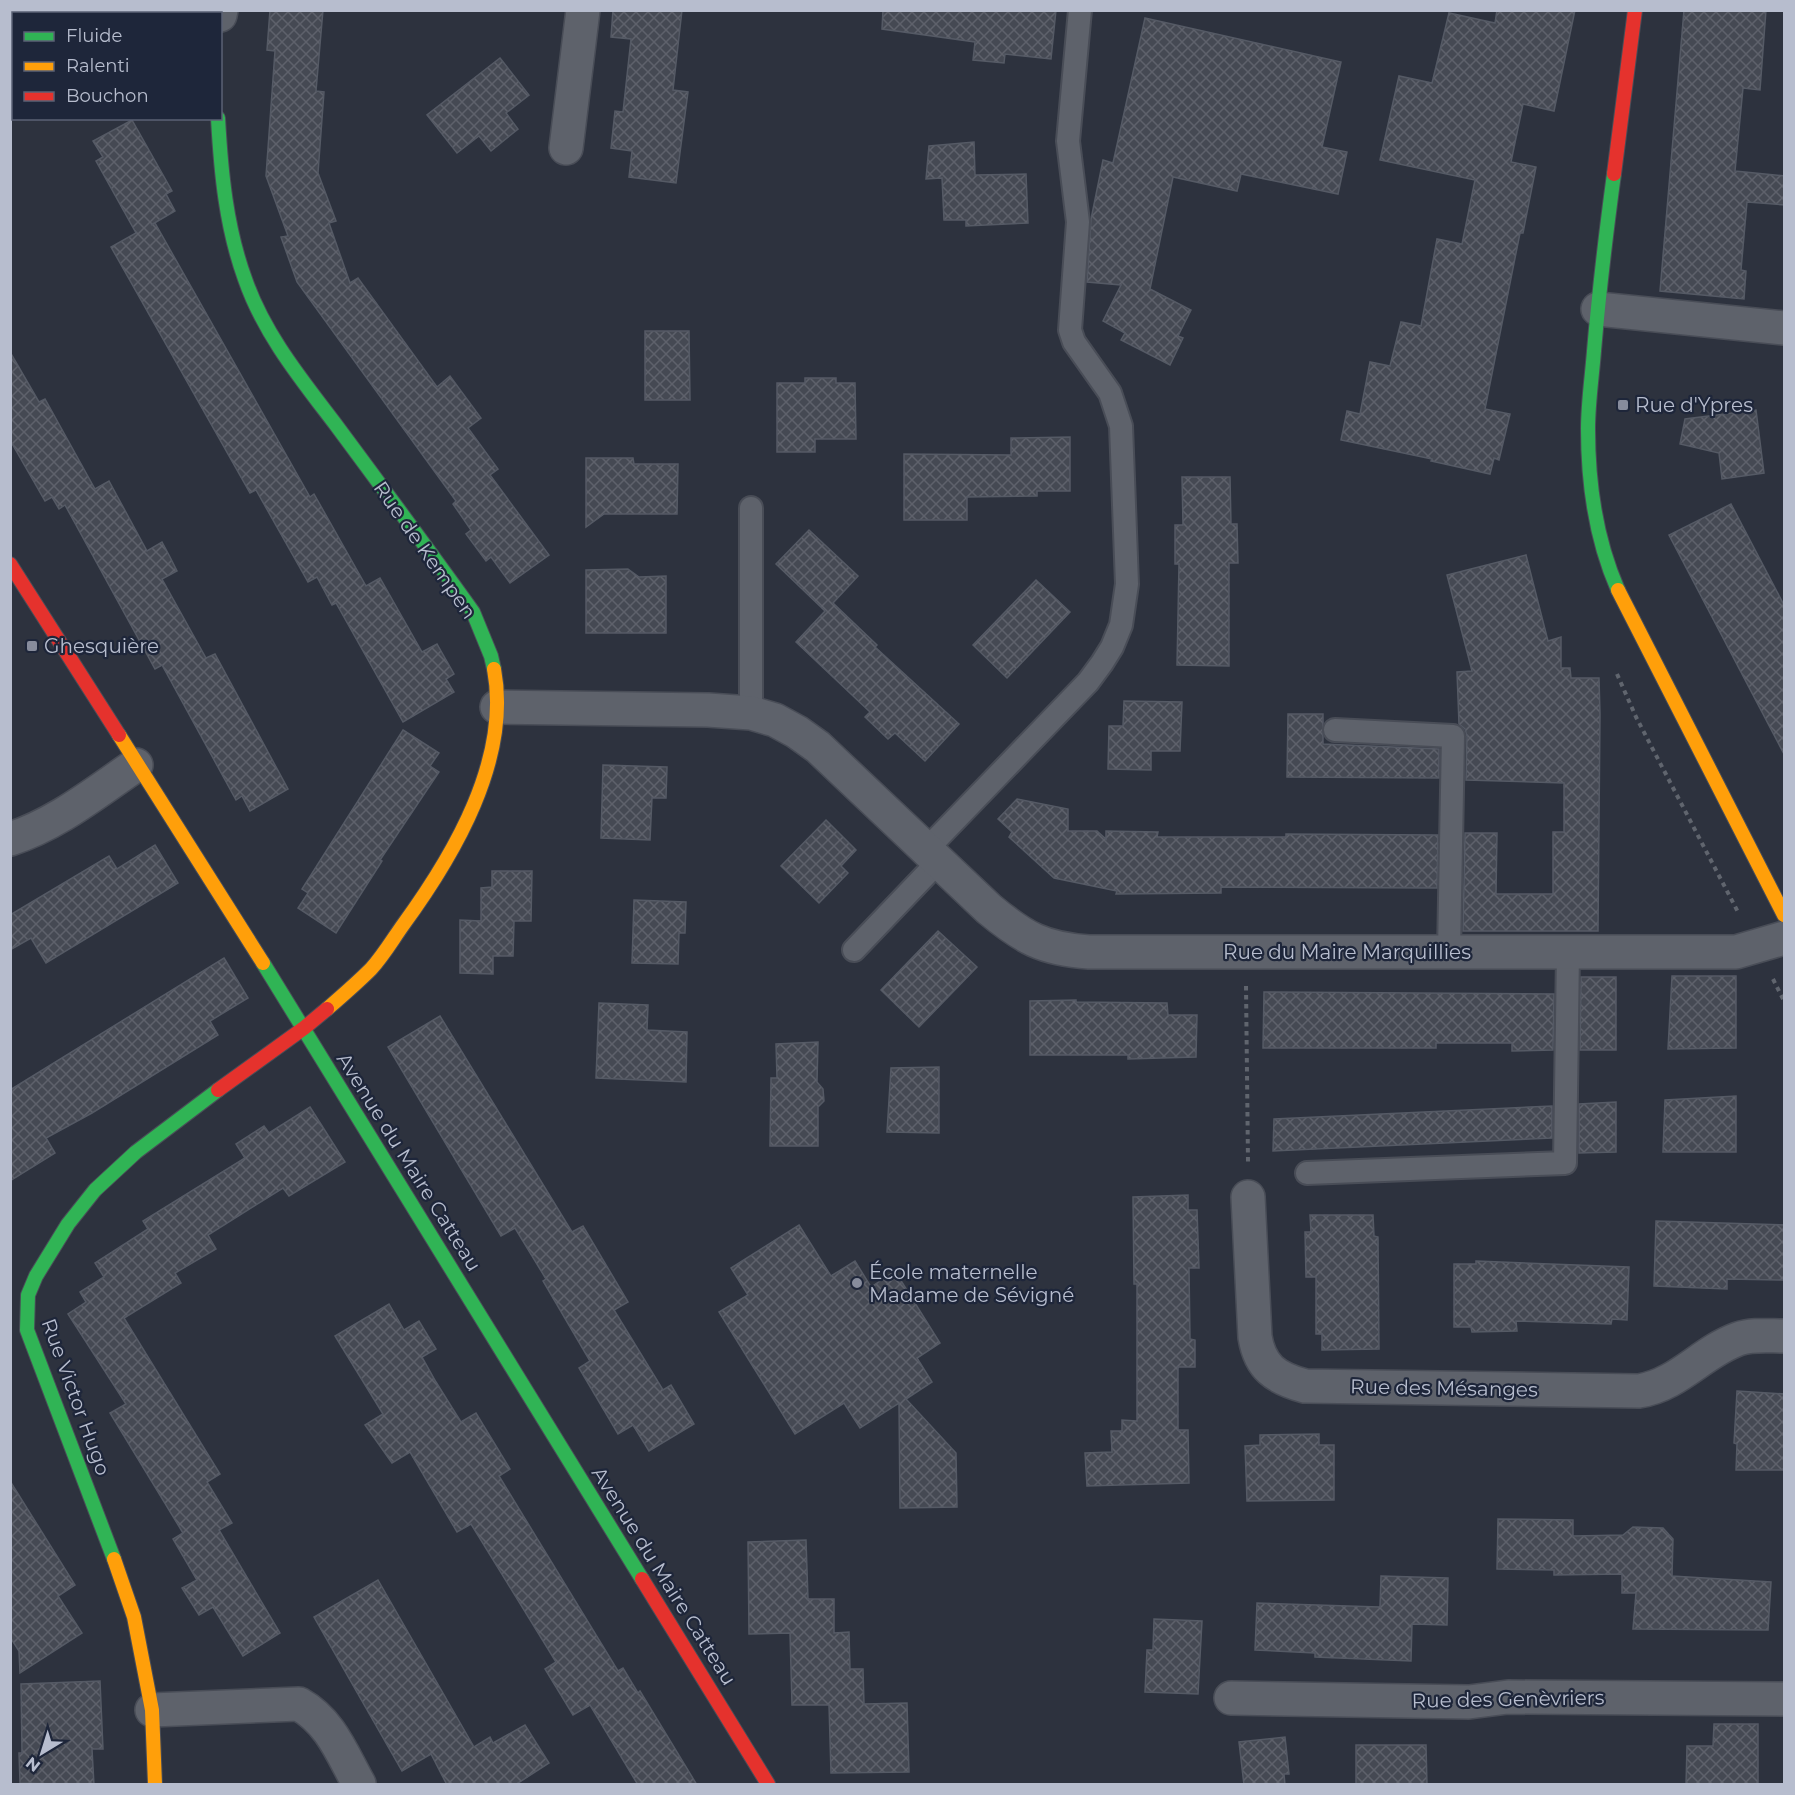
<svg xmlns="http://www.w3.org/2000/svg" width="1795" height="1795" font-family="Montserrat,sans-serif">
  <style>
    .building { fill: url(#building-cross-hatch); stroke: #555a65; stroke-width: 1.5 }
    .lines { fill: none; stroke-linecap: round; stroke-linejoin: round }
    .lane-casing { stroke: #494d57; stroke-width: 26 }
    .street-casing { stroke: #494d57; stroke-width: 36 }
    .fast-casing { stroke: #494d57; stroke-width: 16 }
    .slow-casing { stroke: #494d57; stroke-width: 16 }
    .jam-casing { stroke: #494d57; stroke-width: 16 }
    .path { stroke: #60656e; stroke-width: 4; stroke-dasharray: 4.5 4.5; stroke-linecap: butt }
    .lane { stroke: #5e626b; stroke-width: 22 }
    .street { stroke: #5e626b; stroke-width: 33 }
    .fast { stroke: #30b455; stroke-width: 14 }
    .slow { stroke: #ff9f0a; stroke-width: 14 }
    .jam { stroke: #e5322d; stroke-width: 14 }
    .poi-dot { fill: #878c9c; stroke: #1e263a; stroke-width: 2 }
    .labels { text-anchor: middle; stroke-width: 4.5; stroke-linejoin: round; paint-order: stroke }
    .poi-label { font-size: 20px; fill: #b7bdce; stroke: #1e263a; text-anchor: start }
    .street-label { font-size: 20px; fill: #b7bdce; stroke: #1e263a }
  </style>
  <defs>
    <pattern id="building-cross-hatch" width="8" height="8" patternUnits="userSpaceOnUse" patternTransform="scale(1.5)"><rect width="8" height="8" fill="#454953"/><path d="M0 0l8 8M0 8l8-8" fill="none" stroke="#5e616b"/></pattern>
  </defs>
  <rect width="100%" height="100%" fill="#2d323e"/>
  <g class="building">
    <path d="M 270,10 L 323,10 L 316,91 L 324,92 L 318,173 L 336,221 L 329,223 L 350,283 L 358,278 L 437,387 L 450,376 L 481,418 L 468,428 L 498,469 L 490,475 L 549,555 L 510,583 L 491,557 L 486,561 L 466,534 L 471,530 L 453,504 L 456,501 L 297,282 L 281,237 L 288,236 L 266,176 L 275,51 L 267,50 Z"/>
    <path d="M 613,10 L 682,10 L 673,90 L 688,92 L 676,183 L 629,177 L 632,151 L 611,148 L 615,111 L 623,112 L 631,39 L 611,37 Z"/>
    <path d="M 883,10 L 1056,10 L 1051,59 L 1005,54 L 1004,63 L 973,60 L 975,42 L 882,29 Z"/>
    <path d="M 1497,10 L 1575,10 L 1554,111 L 1523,104 L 1511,162 L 1536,167 L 1523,233 L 1520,233 L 1485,409 L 1510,414 L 1499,460 L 1494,458 L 1490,474 L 1431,461 L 1432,459 L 1341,440 L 1347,411 L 1360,414 L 1370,362 L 1390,366 L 1401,322 L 1421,326 L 1437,239 L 1462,244 L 1475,180 L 1380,160 L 1399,76 L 1432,83 L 1449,13 L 1495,23 Z"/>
    <path d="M 1684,10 L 1766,10 L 1760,90 L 1743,88 L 1735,171 L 1785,176 L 1785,205 L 1747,202 L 1741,270 L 1746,271 L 1744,299 L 1660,291 Z"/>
    <path d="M 1145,18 L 1341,62 L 1322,147 L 1347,152 L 1338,194 L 1241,174 L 1237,191 L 1173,177 L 1150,289 L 1191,310 L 1178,336 L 1183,338 L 1170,365 L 1121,340 L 1125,333 L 1103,321 L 1121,285 L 1087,282 L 1091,219 L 1103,160 L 1113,163 Z"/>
    <path d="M 500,58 L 529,95 L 506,113 L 518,129 L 491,151 L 479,136 L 457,153 L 427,115 Z"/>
    <path d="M 132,120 L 172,191 L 166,194 L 175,211 L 151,225 L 155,223 L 310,497 L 314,494 L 366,586 L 380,578 L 422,652 L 437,644 L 454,674 L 446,679 L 454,692 L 403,722 L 336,603 L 332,605 L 317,577 L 308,582 L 256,490 L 250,493 L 111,247 L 136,233 L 96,161 L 103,157 L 93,141 Z"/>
    <path d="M 974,142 L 975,175 L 1026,174 L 1028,223 L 966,226 L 966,220 L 944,220 L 942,178 L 926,179 L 929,146 Z"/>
    <path d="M 645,331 L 689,331 L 690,400 L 645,400 Z"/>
    <path d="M 10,352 L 39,402 L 45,399 L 95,489 L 109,481 L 147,551 L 162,542 L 170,557 L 177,571 L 162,579 L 206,658 L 215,654 L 288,789 L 250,811 L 242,796 L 236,800 L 162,665 L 155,669 L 65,505 L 59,509 L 52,497 L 45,501 L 10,440 Z"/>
    <path d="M 805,378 L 836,378 L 836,383 L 855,383 L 856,439 L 815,439 L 815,452 L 777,452 L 777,383 L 805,383 Z"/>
    <path d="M 1756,410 L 1764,473 L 1722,479 L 1719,453 L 1680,444 L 1685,419 Z"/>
    <path d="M 1070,437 L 1070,491 L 1037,491 L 1037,496 L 967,497 L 967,520 L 904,520 L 904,454 L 1011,455 L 1011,438 Z"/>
    <path d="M 586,458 L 633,458 L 634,464 L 678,464 L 677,514 L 604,514 L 586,527 Z"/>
    <path d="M 1182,477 L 1230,477 L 1231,524 L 1237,524 L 1238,563 L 1229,563 L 1229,666 L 1177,665 L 1179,564 L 1175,564 L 1175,525 L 1183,525 Z"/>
    <path d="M 1731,504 L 1785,607 L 1785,756 L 1669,535 Z"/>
    <path d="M 809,530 L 858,576 L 833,603 L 877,645 L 875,647 L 959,724 L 925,761 L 895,733 L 888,739 L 865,717 L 870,712 L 796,642 L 825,611 L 776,564 Z"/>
    <path d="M 1526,555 L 1548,641 L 1561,637 L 1561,668 L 1570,668 L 1571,678 L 1599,678 L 1600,714 L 1598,931 L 1463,931 L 1465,833 L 1497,833 L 1496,894 L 1553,894 L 1553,832 L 1564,832 L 1564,783 L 1466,780 L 1467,736 L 1465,729 L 1459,724 L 1457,672 L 1472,671 L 1447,575 Z"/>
    <path d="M 628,569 L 639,577 L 666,576 L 666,633 L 586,633 L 586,570 Z"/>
    <path d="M 1036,580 L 1070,612 L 1007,678 L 973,645 Z"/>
    <path d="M 1124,701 L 1182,702 L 1180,751 L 1151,751 L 1151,770 L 1108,769 L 1109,726 L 1123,726 Z"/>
    <path d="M 1288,714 L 1323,714 L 1323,744 L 1439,749 L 1439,778 L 1287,777 Z"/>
    <path d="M 403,730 L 439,753 L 430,766 L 439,772 L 380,860 L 382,861 L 336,933 L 298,908 L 308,893 L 302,889 Z"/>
    <path d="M 603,765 L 667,767 L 666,798 L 652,798 L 650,840 L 601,838 Z"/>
    <path d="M 1017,799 L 1068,809 L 1068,831 L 1097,831 L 1106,839 L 1106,831 L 1158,832 L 1157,837 L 1286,837 L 1286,834 L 1438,835 L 1437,888 L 1221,887 L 1221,893 L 1116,894 L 1117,891 L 1054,878 L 1009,837 L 1012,832 L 998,819 Z"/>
    <path d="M 826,820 L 856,850 L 841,866 L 848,873 L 819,903 L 781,866 Z"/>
    <path d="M 155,845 L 178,883 L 46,963 L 31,938 L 10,950 L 10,915 L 109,856 L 117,869 Z"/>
    <path d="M 492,871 L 532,871 L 531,921 L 514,921 L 513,956 L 493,956 L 493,974 L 460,973 L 460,920 L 481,921 L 481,888 L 492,887 Z"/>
    <path d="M 634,900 L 686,902 L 685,933 L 679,933 L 678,964 L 632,963 Z"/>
    <path d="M 938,931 L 977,967 L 919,1027 L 881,990 Z"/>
    <path d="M 224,958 L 248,998 L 210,1021 L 218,1035 L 92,1113 L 46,1138 L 55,1153 L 10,1181 L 10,1090 Z"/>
    <path d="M 1672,976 L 1736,976 L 1736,1048 L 1668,1049 Z"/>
    <path d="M 1581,977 L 1616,977 L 1616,1050 L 1580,1050 Z"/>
    <path d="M 1264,992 L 1554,994 L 1553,1050 L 1512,1051 L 1512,1043 L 1436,1043 L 1436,1048 L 1263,1048 Z"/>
    <path d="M 1076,1000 L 1076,1002 L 1167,1003 L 1168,1015 L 1197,1015 L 1196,1057 L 1128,1059 L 1128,1055 L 1030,1055 L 1030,1001 Z"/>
    <path d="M 599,1003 L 648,1005 L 647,1030 L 687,1032 L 686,1082 L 596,1078 Z"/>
    <path d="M 440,1016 L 572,1232 L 583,1226 L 628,1302 L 614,1310 L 663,1390 L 671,1385 L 694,1424 L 649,1451 L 633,1425 L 618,1434 L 579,1368 L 590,1361 L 543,1281 L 546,1279 L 515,1228 L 501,1236 L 388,1047 Z"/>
    <path d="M 818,1042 L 817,1082 L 823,1089 L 824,1101 L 818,1107 L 818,1146 L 770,1146 L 771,1078 L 777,1078 L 776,1044 Z"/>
    <path d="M 939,1067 L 939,1133 L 887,1132 L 891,1068 Z"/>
    <path d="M 1736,1096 L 1736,1152 L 1663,1152 L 1665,1100 Z"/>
    <path d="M 1616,1102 L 1616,1152 L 1579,1153 L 1579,1104 Z"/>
    <path d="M 1552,1106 L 1552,1138 L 1273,1151 L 1274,1119 Z"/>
    <path d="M 310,1107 L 345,1162 L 289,1196 L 283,1188 L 208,1235 L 216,1249 L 175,1273 L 181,1283 L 124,1318 L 220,1474 L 207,1482 L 232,1523 L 219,1530 L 280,1633 L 243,1656 L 213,1607 L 199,1615 L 182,1588 L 197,1580 L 173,1539 L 183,1533 L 110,1413 L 126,1404 L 68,1314 L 86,1302 L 80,1292 L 104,1277 L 95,1263 L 148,1229 L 143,1221 L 245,1158 L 236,1144 L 264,1126 L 269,1133 Z"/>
    <path d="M 1188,1195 L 1188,1210 L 1197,1210 L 1199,1268 L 1189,1268 L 1190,1339 L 1195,1340 L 1195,1367 L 1178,1367 L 1178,1430 L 1188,1430 L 1189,1483 L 1087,1486 L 1085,1453 L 1112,1452 L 1111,1431 L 1122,1431 L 1122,1420 L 1137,1421 L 1137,1284 L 1134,1284 L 1133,1197 Z"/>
    <path d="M 1310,1215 L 1373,1215 L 1374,1236 L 1378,1237 L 1379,1349 L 1322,1350 L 1322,1334 L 1316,1334 L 1316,1277 L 1306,1277 L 1305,1232 L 1311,1232 Z"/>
    <path d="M 1656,1221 L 1785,1225 L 1785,1280 L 1727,1279 L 1727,1289 L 1654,1286 Z"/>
    <path d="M 799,1225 L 831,1276 L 855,1261 L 871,1287 L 895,1271 L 940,1343 L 917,1358 L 932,1382 L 906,1399 L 956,1453 L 957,1507 L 900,1508 L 899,1403 L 860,1428 L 844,1403 L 795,1434 L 719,1312 L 748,1295 L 731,1268 Z"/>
    <path d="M 1476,1261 L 1629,1267 L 1627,1320 L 1612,1319 L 1611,1324 L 1516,1321 L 1517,1331 L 1472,1332 L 1471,1327 L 1454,1327 L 1454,1264 L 1476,1264 Z"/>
    <path d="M 389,1304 L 404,1330 L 419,1321 L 436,1349 L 422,1357 L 436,1382 L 461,1422 L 476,1413 L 510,1469 L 499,1476 L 618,1671 L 623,1668 L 638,1693 L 640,1691 L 697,1785 L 638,1785 L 590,1705 L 573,1715 L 545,1669 L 556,1662 L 471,1524 L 457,1532 L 410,1452 L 392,1463 L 365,1425 L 383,1414 L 335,1336 Z"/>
    <path d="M 1737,1391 L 1785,1394 L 1785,1470 L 1736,1470 L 1737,1444 L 1734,1443 Z"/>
    <path d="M 1319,1434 L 1319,1445 L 1334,1445 L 1334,1500 L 1247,1501 L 1245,1446 L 1260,1445 L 1260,1435 Z"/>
    <path d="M 10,1481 L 75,1585 L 58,1596 L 82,1633 L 20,1673 L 19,1651 L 10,1637 Z"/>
    <path d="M 1498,1519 L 1573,1520 L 1573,1536 L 1623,1535 L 1633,1527 L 1663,1528 L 1673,1539 L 1672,1576 L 1771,1582 L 1768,1630 L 1633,1629 L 1636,1593 L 1622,1593 L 1622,1574 L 1554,1575 L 1554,1570 L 1497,1569 Z"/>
    <path d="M 806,1540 L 808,1599 L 834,1599 L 834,1633 L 849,1632 L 850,1669 L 863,1669 L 864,1704 L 907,1703 L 909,1772 L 831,1773 L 829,1705 L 792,1705 L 790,1633 L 749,1634 L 748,1542 Z"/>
    <path d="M 1381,1576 L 1448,1578 L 1447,1625 L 1412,1624 L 1411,1661 L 1315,1657 L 1315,1653 L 1255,1650 L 1257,1603 L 1380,1607 Z"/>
    <path d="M 378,1580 L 474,1747 L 490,1737 L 493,1743 L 525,1725 L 549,1763 L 515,1785 L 447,1785 L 431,1754 L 402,1771 L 314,1617 Z"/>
    <path d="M 1154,1619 L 1202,1621 L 1198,1694 L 1145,1692 L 1147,1650 L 1153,1650 Z"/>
    <path d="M 100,1681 L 103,1749 L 92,1749 L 94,1785 L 20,1783 L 19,1753 L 22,1753 L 21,1684 Z"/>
    <path d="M 1714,1724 L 1758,1724 L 1758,1785 L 1686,1785 L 1687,1746 L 1713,1746 Z"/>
    <path d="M 1285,1737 L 1289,1774 L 1284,1774 L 1285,1785 L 1244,1785 L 1239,1742 Z"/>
    <path d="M 1356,1745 L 1426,1745 L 1427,1785 L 1356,1785 Z"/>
  </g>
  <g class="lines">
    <g class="lane-casing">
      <g id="lane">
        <path d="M 751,713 L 751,508"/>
        <path d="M 1335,730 L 1453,736 L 1449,952"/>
        <path d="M 926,850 L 1088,682 L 1102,663 L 1112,647 L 1121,625 L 1127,584 L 1121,426 L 1110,393 L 1074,342 L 1070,330 L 1078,222 L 1068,141 L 1080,10"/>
        <path d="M 854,950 L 938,862"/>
        <path d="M 1307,1173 L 1565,1163 L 1568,952"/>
      </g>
    </g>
    <g class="street-casing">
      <g id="street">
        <path d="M 220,15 L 221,10"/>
        <path d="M 566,148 L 583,10"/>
        <path d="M 1598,309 L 1784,328"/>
        <path d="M 497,707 L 708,710 L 751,713 L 775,720 L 797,732 L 818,747 L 989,909 C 1024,938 1043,949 1089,952 L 1736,952 L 1784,938"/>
        <path d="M 10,839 C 57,824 96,792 136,765"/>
        <path d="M 1248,1197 L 1255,1337 C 1260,1367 1275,1378 1305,1386 L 1639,1391 C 1678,1385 1702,1352 1738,1339 C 1752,1334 1769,1336 1784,1336"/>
        <path d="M 1231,1698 L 1469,1702 L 1508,1697 L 1784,1699"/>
        <path d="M 152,1710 L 299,1704 C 331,1722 342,1754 359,1784"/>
      </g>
    </g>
    <g class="fast-casing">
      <g id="fast">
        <path d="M 218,118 C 221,172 226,227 245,279 C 264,334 301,379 336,425 C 382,487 428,549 473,612 L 491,656 L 494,669"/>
        <path d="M 1614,174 C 1606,233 1599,292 1594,351 C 1592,377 1588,403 1588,429 C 1588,483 1596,540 1618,590"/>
        <path d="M 263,963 L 642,1579"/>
        <path d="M 114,1559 L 27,1330 L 28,1295 L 36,1276 L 68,1224 L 95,1190 L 136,1152 L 218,1090"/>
      </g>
    </g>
    <g class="slow-casing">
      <g id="slow">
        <path d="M 1618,590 L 1784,915"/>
        <path d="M 119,735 L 263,963"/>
        <path d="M 327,1009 C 342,996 357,983 371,969 C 383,956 393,939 403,925 C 454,855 511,759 494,669"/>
        <path d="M 114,1559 L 134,1617 L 152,1710 L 155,1784"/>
      </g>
    </g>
    <g class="jam-casing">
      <g id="jam">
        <path d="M 1614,174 L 1635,10"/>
        <path d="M 10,564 L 119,735"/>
        <path d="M 218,1090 L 304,1028 L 327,1009"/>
        <path d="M 642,1579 L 768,1784"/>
      </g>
    </g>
    <g class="path">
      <path d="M 1617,674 L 1636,717 L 1739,914"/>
      <path d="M 1773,979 L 1784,1001"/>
      <path d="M 1246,986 L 1248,1162"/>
    </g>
    <use href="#lane" class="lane"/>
    <use href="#street" class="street"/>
    <use href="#fast" class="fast"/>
    <use href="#slow" class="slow"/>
    <use href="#jam" class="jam"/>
  </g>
  <g class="poi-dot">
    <rect x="1617" y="399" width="12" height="12" rx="3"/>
    <rect x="26" y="640" width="12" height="12" rx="3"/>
    <circle cx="857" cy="1283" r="6"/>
  </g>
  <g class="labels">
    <g class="poi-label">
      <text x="1635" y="412">Rue d'Ypres</text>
      <text x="44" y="653">Ghesquière</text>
      <text x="869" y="1279">École maternelle<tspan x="869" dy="23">Madame de Sévigné</tspan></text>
    </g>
    <g class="street-label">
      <text transform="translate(425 550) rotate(55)" y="7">Rue de Kempen</text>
      <text x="1347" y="959">Rue du Maire Marquillies</text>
      <text transform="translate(409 1162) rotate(58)" y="7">Avenue du Maire Catteau</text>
      <text transform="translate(1444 1388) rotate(1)" y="7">Rue des Mésanges</text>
      <text transform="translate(76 1397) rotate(70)" y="7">Rue Victor Hugo</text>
      <text transform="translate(664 1576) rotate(58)" y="7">Avenue du Maire Catteau</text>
      <text transform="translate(1508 1699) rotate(-1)" y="7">Rue des Genèvriers</text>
    </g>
  </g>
  <rect width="1795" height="1795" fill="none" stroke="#b7bdce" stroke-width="24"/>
  <rect x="12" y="12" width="210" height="108" fill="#1e263a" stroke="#5b6275" stroke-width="1.5"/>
  <rect x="24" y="32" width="30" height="9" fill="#30b455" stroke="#5b6275" stroke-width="1.5"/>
  <text x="66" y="42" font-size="18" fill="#b7bdce">Fluide</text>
  <rect x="24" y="62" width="30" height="9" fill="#ff9f0a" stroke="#5b6275" stroke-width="1.5"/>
  <text x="66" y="72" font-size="18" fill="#b7bdce">Ralenti</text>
  <rect x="24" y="92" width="30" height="9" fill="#e5322d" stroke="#5b6275" stroke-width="1.5"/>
  <text x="66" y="102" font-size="18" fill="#b7bdce">Bouchon</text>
  <g transform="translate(42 1753) rotate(218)" stroke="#1e263a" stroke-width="4.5" paint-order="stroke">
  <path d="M0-4.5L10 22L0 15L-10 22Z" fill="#b7bdce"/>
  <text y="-9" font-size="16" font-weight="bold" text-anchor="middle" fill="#b7bdce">N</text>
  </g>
</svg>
